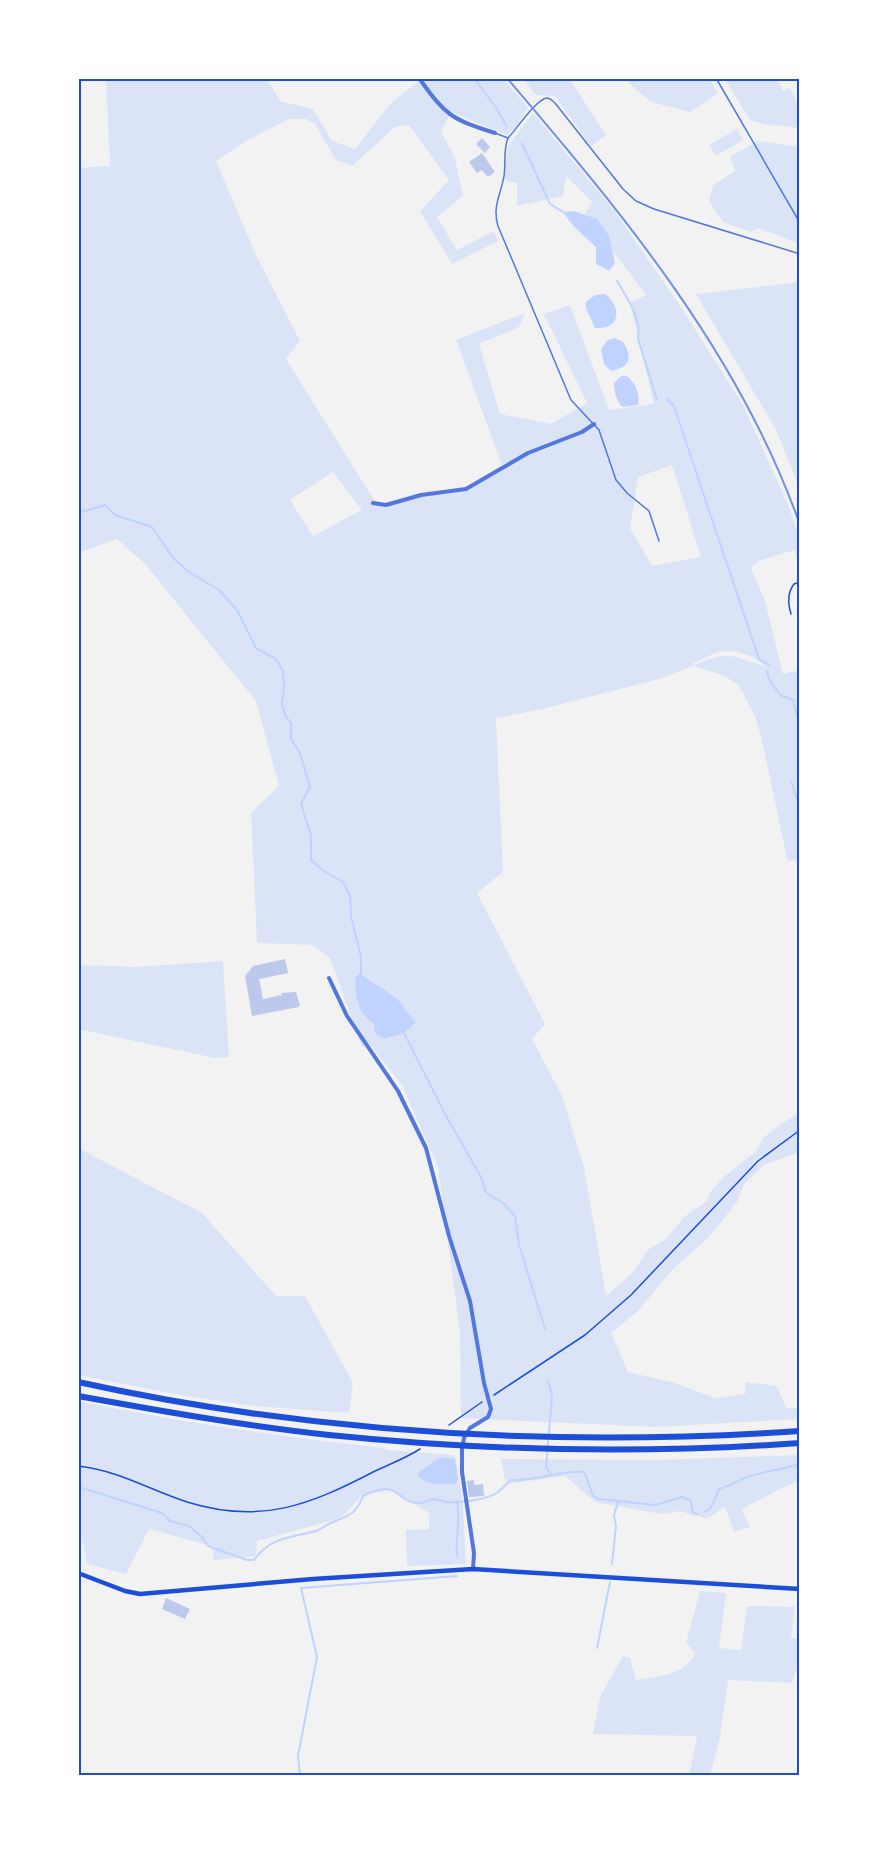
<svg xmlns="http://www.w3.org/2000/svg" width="878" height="1854" font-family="'Golos Text',sans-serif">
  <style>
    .green { fill: #dbe4f7; fill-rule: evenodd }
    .water { fill: #bfd3fe }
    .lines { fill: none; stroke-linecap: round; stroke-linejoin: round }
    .stream { stroke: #bfd3fe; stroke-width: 2 }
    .building { fill: #bdc9ec }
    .path { stroke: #1d4ed8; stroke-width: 1.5 }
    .service { stroke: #5277de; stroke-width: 1.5 }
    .minor { stroke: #5277de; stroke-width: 4 }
    .secondary { stroke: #1d4ed8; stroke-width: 4.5 }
    .motorway { stroke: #1d4ed8; stroke-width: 6 }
    .rail { stroke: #7290e2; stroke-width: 2 }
    .neatline { fill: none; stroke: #1d4ed8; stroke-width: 2 }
  </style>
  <rect width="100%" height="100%" fill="#f2f2f2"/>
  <g class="green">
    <path d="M 106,78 L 267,78 L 280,101 L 313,109 L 332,141 L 355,149 L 391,103 L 423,78 L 503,78 L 528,108 L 516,127 L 507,135 L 451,112 L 441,131 L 455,158 L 463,196 L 437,217 L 457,250 L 494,231 L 498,241 L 452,264 L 420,211 L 449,180 L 409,125 L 395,127 L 352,166 L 336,160 L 315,124 L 306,119 L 289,119 L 246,141 L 216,161 L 256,255 L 300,341 L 286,359 L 376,503 L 385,503 L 425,493 L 458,489 L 470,485 L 502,465 L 456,340 L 525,313 L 519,327 L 479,344 L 500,414 L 551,424 L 587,403 L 544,314 L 570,305 L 609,410 L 654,404 L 630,303 L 646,295 L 585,214 L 592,202 L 566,176 L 563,196 L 517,206 L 517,183 L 504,180 L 508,146 L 533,113 L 613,209 L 681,307 L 743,405 L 789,507 L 800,541 L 800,573 L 795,550 L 758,561 L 751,568 L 765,601 L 783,674 L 800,670 L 800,860 L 789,861 L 787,858 L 761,736 L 755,716 L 739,686 L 725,676 L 693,666 L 659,679 L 542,709 L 496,718 L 503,872 L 477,893 L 545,1024 L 532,1039 L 562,1096 L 584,1167 L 606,1296 L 632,1273 L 649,1249 L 666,1239 L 685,1216 L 707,1201 L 710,1192 L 725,1176 L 755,1152 L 764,1137 L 784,1122 L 800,1113 L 800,1152 L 764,1165 L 744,1184 L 737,1202 L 709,1237 L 672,1270 L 638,1311 L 611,1333 L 628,1372 L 675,1383 L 715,1398 L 745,1394 L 746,1382 L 777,1386 L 786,1408 L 800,1408 L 800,1419 L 655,1427 L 461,1418 L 460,1332 L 438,1167 L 402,1085 L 371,1046 L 362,1047 L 330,958 L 313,945 L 257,943 L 251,813 L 279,786 L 256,701 L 145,564 L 117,539 L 78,553 L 78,168 L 110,166 ZM 672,465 L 701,557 L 652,566 L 630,528 L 638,477 ZM 333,472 L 362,510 L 313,536 L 290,500 ZM 728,651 C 740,652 757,656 764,666 C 729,656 730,649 693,666 L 692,664 L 717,652 Z"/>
    <path d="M 522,78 L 569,78 L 606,135 L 591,146 L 555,96 L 536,95 Z"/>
    <path d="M 626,78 L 709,78 L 718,93 L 690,112 L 651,102 L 630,84 Z"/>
    <path d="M 724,78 L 761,78 L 762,80 L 776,78 L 783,91 L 789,87 L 800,107 L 800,128 L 764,124 L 750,120 Z"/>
    <path d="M 737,129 L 743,140 L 716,156 L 709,145 Z"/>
    <path d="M 758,141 L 800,147 L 800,244 L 758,228 L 751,232 L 723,222 L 709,201 L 713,185 L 735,171 L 730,157 Z"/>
    <path d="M 800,282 L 800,489 L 776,430 L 696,294 Z"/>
    <path d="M 223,961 L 229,1057 L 215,1058 L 78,1029 L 78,965 L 136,967 Z"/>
    <path d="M 78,1148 L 202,1213 L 276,1296 L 305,1296 L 353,1383 L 349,1413 L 253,1406 L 180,1395 L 78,1375 Z"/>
    <path d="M 78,1401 C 179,1422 281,1437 384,1448 L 387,1450 L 455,1455 L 463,1505 L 466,1564 L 407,1566 L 406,1530 L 429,1529 L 429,1513 L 392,1490 L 362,1495 L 341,1518 L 257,1541 L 256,1556 L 214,1560 L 212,1546 L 149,1529 L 126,1574 L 87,1564 L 81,1531 L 78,1527 Z"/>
    <path d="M 800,1455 L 800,1481 L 782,1488 L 742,1509 L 750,1527 L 734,1532 L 725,1507 L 707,1519 L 680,1511 L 661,1514 L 595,1502 L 565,1476 L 506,1484 L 501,1459 L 653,1460 Z"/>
    <path d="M 700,1591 L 726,1593 L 719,1648 L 741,1650 L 747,1606 L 795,1607 L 791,1638 L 800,1639 L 800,1659 L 792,1683 L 728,1680 L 720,1737 L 710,1776 L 689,1776 L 697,1736 L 593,1734 L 600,1697 L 623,1656 L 630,1658 L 636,1680 C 656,1677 686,1675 695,1653 L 686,1643 Z"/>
  </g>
  <g class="water">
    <path d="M 574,211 L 597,219 L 609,236 L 615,263 L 609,271 L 596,264 L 596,247 C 585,236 570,226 564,212 Z"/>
    <path d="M 605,294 C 622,307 621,330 595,328 L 586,308 L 586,302 L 595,295 Z"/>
    <path d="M 615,338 L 623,342 C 633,358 630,367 611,371 L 604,364 L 601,349 L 608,340 Z"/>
    <path d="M 621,376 L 627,376 C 636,384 640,393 638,405 L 622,407 C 616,399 614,392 614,383 Z"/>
    <path d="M 360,973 C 372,983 385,989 397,999 C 404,1006 408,1016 416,1022 L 404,1033 L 384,1039 L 375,1033 L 374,1024 C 357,1012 356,998 355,978 Z"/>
    <path d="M 441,1457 L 455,1459 L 458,1479 L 455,1484 C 441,1483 428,1487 417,1475 L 419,1472 Z"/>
  </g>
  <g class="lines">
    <g class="stream">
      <path d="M 474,78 L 497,109 L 507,127"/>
      <path d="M 522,143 L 550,204 L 565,213"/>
      <path d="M 617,281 C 627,297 642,320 638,339 L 657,400"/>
      <path d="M 667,399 L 674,406 L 759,659 L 769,665"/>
      <path d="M 78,513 L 105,505 L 115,515 L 152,527 L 173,558 L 189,572 L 219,590 L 237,610 L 256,648 L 276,659 L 283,671 L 284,688 L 282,704 L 285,715 L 291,723 L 291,739 L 300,753 L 310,787 L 301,804 L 311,835 L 311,860 L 324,871 L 343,882 L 350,896 L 351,916 L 361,957 L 361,973"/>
      <path d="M 767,671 L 769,679 L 780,695 L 793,700 L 800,726"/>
      <path d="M 791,781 L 800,808"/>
      <path d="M 798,858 L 798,850 L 800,849"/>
      <path d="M 403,1031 L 445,1114 L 481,1177 L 486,1193 L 503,1203 L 515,1216 L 519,1245 L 545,1329"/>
      <path d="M 548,1380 L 552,1396 L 546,1467 L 551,1475"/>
      <path d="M 82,1488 L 162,1513 L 170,1521 L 189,1526 L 201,1536 L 208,1546 L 247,1560 L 254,1560 C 272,1536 290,1538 316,1531 C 322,1529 327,1524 333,1522 C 350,1515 356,1514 363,1496 C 402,1477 394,1503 419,1503 C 423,1503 428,1500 432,1499 C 437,1499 442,1501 446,1502 C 460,1503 485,1500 497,1493 C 502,1489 506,1484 511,1480 C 535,1482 558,1470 583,1472 L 586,1476 L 593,1496 L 599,1499 L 655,1505 L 682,1497 L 691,1501 L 693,1513 L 698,1514"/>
      <path d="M 704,1512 L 711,1508 L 719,1489 C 728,1487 734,1483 742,1479 C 757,1472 782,1470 800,1464"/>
      <path d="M 457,1556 C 455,1536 461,1521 457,1501"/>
      <path d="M 612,1564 L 616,1526 L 614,1515 L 618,1502"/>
      <path d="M 597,1648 L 610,1582"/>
      <path d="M 300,1776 L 298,1756 L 317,1657 L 301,1588 L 457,1576"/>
    </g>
  </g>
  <g class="building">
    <path d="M 482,138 L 490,147 L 485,153 L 476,144 Z"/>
    <path d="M 482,153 L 495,172 L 488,177 L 482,170 L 477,173 L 469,162 Z"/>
    <path d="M 285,959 L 288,973 L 259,979 L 263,999 L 282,995 L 281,993 L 296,992 L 300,1005 L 299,1007 L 252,1016 L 245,976 L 253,966 Z"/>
    <path d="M 474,1480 L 474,1485 L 483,1484 L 484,1496 L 469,1497 L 467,1481 Z"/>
    <path d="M 166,1598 L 190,1609 L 185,1619 L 162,1609 Z"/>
  </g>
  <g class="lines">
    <g class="path">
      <path d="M 791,614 C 788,604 787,593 794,584 L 800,582"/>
      <path d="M 494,1395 L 585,1335 L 631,1295 L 758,1161 L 800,1130"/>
      <path d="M 449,1425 L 482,1402"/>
      <path d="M 78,1466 C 117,1470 150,1490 187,1502 C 261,1525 310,1505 375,1471 C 390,1464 406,1458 420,1449"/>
    </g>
    <g class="service">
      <path d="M 716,78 L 800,223"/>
      <path d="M 495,133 L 508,138 C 516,130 536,99 547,98 C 551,98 552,101 555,103 L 623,189 L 636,201 L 654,209 L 800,254"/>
      <path d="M 508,138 C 503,151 506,162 504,176 C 501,194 492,207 498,226 L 571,400 L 599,430 L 616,480 L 627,493 L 649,511 L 659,541"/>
    </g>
    <g class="minor">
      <path d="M 419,78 C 446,116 451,119 495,133"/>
      <path d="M 373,503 L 386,505 L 421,495 L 466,489 L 528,453 L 582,432 L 594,424"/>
      <path d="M 329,978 L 347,1016 L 398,1091 L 426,1148 L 449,1236 L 470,1301 L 484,1383 L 491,1409 L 488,1417 L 470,1428 L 464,1438 L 462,1449 L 462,1472 L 474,1553 L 473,1569"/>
    </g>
    <path class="secondary" d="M 78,1573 L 125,1591 L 140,1594 L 313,1579 L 473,1569 L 800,1589"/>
    <g class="motorway">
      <path d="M 78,1382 C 314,1434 559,1447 800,1431"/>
      <path d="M 78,1396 C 161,1411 245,1426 329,1435 C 485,1451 643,1454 800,1443"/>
    </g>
    <path class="rail" d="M 507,78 C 623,214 740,354 800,525"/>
  </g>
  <rect width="878" height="1854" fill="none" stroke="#ffffff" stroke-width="159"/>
  <rect x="80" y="80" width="718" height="1694" class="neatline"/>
</svg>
